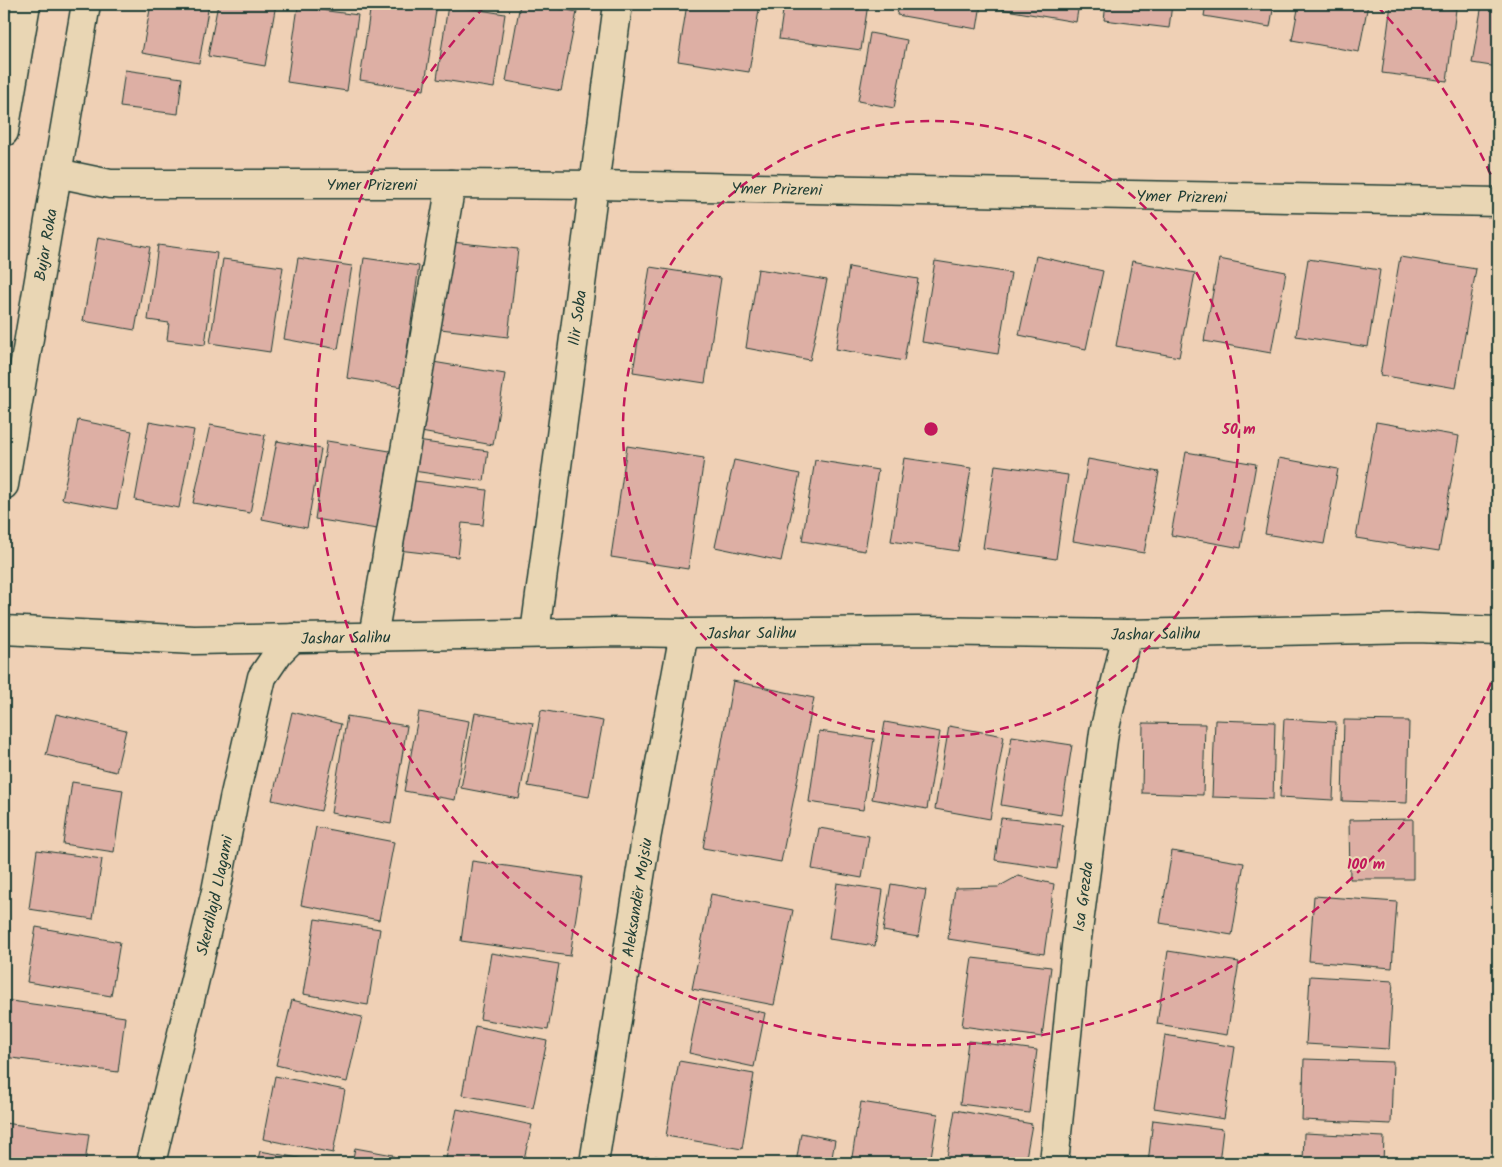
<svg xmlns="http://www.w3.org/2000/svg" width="1502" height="1167" font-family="Kalam,sans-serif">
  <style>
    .building { fill: #ddafa4; stroke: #1f3d34 }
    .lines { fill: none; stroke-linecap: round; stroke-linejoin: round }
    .pedestrian-casing { stroke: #1f3d34; stroke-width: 31 }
    .minor-casing { stroke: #1f3d34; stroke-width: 31 }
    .primary-casing { stroke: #1f3d34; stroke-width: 31 }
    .pedestrian { stroke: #e9d6b4; stroke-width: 28 }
    .minor { stroke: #e9d6b4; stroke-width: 28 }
    .primary { stroke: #e9d6b4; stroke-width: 28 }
    .ring { fill: none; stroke: #c2185b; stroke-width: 2.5; stroke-dasharray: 9 6 }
    .labels { text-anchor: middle; stroke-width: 4; stroke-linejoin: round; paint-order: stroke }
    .street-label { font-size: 16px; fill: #1f3d34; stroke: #e9d6b4 }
    .centre { fill: #c2185b; stroke: #e9d6b4; stroke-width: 2.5 }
    .ring-label { font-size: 15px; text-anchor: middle; font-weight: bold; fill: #c2185b; stroke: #e9d6b4; stroke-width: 4; stroke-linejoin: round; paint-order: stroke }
  </style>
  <rect width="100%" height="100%" fill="#efd0b5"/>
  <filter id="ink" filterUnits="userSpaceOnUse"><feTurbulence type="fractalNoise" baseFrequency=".02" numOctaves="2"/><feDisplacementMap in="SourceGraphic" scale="10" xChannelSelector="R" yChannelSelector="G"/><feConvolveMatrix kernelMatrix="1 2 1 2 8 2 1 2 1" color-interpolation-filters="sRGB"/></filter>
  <g filter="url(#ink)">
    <g class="building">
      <path d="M 151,4 L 209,4 L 199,63 L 142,53 Z"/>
      <path d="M 218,4 L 276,4 L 265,66 L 208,56 Z"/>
      <path d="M 371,4 L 437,4 L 424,90 L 360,80 Z"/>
      <path d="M 520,4 L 534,4 L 577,12 L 561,91 L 506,81 Z"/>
      <path d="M 687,4 L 760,4 L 749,72 L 678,61 Z"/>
      <path d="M 784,4 L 868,4 L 861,50 L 779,39 Z"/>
      <path d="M 899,4 L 981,4 L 977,29 L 897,15 Z"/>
      <path d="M 996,4 L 1079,4 L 1076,22 L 995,8 Z"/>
      <path d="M 1106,4 L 1172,4 L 1169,28 L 1104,20 Z"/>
      <path d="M 1206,4 L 1274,4 L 1270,27 L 1204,16 Z"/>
      <path d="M 1299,4 L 1368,4 L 1359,52 L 1292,40 Z"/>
      <path d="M 1391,4 L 1416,4 L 1456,9 L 1447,81 L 1382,73 Z"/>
      <path d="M 1482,4 L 1498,4 L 1498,67 L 1472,63 Z"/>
      <path d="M 448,5 L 505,14 L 494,88 L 437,79 Z"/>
      <path d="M 298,7 L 358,15 L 347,91 L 287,82 Z"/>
      <path d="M 870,33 L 907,40 L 894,108 L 858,101 Z"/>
      <path d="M 125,70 L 182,78 L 178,114 L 120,107 Z"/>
      <path d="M 98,237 L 150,247 L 135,330 L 83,321 Z"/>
      <path d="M 442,241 L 518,249 L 508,337 L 432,328 Z"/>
      <path d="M 158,245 L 217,253 L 205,345 L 167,340 L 169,323 L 148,320 Z"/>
      <path d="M 1036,256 L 1103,271 L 1086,349 L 1019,335 Z"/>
      <path d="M 1400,257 L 1476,269 L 1456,388 L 1380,375 Z"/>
      <path d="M 298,258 L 352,266 L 338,349 L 284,339 Z"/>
      <path d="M 364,258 L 419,266 L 402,387 L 347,378 Z"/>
      <path d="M 223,259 L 283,267 L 270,352 L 210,343 Z"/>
      <path d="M 1219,259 L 1286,272 L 1271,353 L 1204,341 Z"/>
      <path d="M 1308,259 L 1380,270 L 1368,347 L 1296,336 Z"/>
      <path d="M 935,261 L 1011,273 L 998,354 L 922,342 Z"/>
      <path d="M 1132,261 L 1195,273 L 1179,357 L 1116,346 Z"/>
      <path d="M 650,267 L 721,278 L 705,383 L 633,372 Z"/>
      <path d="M 849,267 L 918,279 L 904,361 L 836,349 Z"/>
      <path d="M 758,269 L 827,280 L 810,360 L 746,348 Z"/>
      <path d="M 433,362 L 505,374 L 493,445 L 421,432 Z"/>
      <path d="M 78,420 L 132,431 L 117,509 L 62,499 Z"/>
      <path d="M 149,422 L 194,430 L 179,508 L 135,500 Z"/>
      <path d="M 1376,422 L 1459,436 L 1439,551 L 1356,538 Z"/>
      <path d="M 210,425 L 265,435 L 250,513 L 193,503 Z"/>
      <path d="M 277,441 L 321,449 L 307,528 L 262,519 Z"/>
      <path d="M 327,441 L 390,451 L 377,529 L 315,519 Z"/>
      <path d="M 417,441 L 488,451 L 484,481 L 413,471 Z"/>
      <path d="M 627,446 L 704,458 L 688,569 L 611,557 Z"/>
      <path d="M 1186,452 L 1256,464 L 1241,548 L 1171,535 Z"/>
      <path d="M 904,458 L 971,468 L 958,551 L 891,541 Z"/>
      <path d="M 1279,458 L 1338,469 L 1324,544 L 1265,534 Z"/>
      <path d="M 1088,459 L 1159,472 L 1144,553 L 1073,541 Z"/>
      <path d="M 734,460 L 800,474 L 781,561 L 715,547 Z"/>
      <path d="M 815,460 L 878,470 L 865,551 L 802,541 Z"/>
      <path d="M 995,465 L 1068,475 L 1056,559 L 983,548 Z"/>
      <path d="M 407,480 L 487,490 L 483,525 L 462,523 L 458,557 L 398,550 Z"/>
      <path d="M 733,681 L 814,698 L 781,862 L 703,848 Z"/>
      <path d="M 541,710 L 603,721 L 589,797 L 528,786 Z"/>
      <path d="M 292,712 L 341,724 L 321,811 L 272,800 Z"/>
      <path d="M 419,712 L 469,721 L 455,800 L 404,791 Z"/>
      <path d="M 475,713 L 533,723 L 519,799 L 461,788 Z"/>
      <path d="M 56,714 L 126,730 L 116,772 L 46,755 Z"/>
      <path d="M 347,716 L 407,726 L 391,824 L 331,813 Z"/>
      <path d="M 1284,719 L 1336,722 L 1333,800 L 1280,797 Z"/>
      <path d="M 1215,720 L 1275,722 L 1273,799 L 1212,797 Z"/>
      <path d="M 1344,720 L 1409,721 L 1407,803 L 1342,801 Z"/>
      <path d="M 885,722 L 940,732 L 927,809 L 872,799 Z"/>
      <path d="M 1143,723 L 1205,724 L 1203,795 L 1142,793 Z"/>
      <path d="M 949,726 L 1004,736 L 990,819 L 935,809 Z"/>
      <path d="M 819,731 L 874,739 L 863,810 L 809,802 Z"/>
      <path d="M 1012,736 L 1072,745 L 1061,815 L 1001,805 Z"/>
      <path d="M 72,782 L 123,790 L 114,852 L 63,844 Z"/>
      <path d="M 1001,818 L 1063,825 L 1057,869 L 995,860 Z"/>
      <path d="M 1413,819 L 1413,879 L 1350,879 L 1349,820 Z"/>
      <path d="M 316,827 L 394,842 L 379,920 L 301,905 Z"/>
      <path d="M 819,828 L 869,836 L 862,878 L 812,869 Z"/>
      <path d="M 37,850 L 102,859 L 93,919 L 29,909 Z"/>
      <path d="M 1172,851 L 1244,863 L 1232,935 L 1160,923 Z"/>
      <path d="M 472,861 L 582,877 L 570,956 L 461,941 Z"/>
      <path d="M 1018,876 L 1054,884 L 1044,954 L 948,939 L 955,888 L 998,887 Z"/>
      <path d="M 837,883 L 883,890 L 875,946 L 829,939 Z"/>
      <path d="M 891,884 L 926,890 L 918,937 L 883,931 Z"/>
      <path d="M 711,894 L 793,910 L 774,1005 L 692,989 Z"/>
      <path d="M 1314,896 L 1397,902 L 1392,968 L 1309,961 Z"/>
      <path d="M 315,919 L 380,929 L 368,1005 L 303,994 Z"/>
      <path d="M 36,927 L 120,942 L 111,996 L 27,982 Z"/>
      <path d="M 1168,951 L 1239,962 L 1227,1035 L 1157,1024 Z"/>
      <path d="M 491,953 L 559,964 L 548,1030 L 480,1019 Z"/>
      <path d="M 972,958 L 1051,967 L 1042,1037 L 962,1026 Z"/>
      <path d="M 1310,976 L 1393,981 L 1389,1049 L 1306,1044 Z"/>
      <path d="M 700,999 L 765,1013 L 754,1067 L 689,1053 Z"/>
      <path d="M 4,1000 L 125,1017 L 118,1072 L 4,1057 Z"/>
      <path d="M 292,1000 L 362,1017 L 347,1082 L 276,1065 Z"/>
      <path d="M 475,1026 L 547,1041 L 533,1108 L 462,1095 Z"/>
      <path d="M 1165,1035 L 1235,1047 L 1224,1119 L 1154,1108 Z"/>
      <path d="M 968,1041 L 1037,1050 L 1029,1113 L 960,1104 Z"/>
      <path d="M 1304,1059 L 1393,1062 L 1391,1124 L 1302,1120 Z"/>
      <path d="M 679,1061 L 754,1074 L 742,1149 L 666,1136 Z"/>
      <path d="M 275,1076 L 345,1090 L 333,1153 L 263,1139 Z"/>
      <path d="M 861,1102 L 938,1114 L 930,1163 L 851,1163 Z"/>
      <path d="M 457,1109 L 532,1125 L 523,1163 L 445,1163 Z"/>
      <path d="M 955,1110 L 1032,1124 L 1025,1163 L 946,1163 Z"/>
      <path d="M 1153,1120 L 1223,1129 L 1219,1163 L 1148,1163 Z"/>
      <path d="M 4,1123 L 89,1134 L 85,1163 L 4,1163 Z"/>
      <path d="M 801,1133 L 835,1140 L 831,1163 L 796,1163 Z"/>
      <path d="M 1304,1133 L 1384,1137 L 1383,1163 L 1303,1163 Z"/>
      <path d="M 355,1148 L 393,1155 L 391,1163 L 352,1163 Z"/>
      <path d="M 260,1151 L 326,1163 L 257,1163 Z"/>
      <path d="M 655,1156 L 710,1163 L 654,1163 Z"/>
    </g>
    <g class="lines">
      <g class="pedestrian-casing">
        <path id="pedestrian" d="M 373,637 L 451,184"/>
      </g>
      <g class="minor-casing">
        <g id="minor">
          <path id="s1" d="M 57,173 L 110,184 L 451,184 L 595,185 L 1498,202"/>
          <path id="s2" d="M 4,630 L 194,640 L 617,632 L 684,633 L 918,631 L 1127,634 L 1417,628 L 1498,631"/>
          <path id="s3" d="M 535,633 L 618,4"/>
          <path id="s4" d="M 151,1163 L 216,891 L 234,799 L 262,677 L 279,652 L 293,638"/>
          <path id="s5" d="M 594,1163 L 646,839 L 684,633"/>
          <path id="s6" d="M 1054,1163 L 1076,946 L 1104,732 L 1127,634"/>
        </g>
      </g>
      <g class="primary-casing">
        <g id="primary">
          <path d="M 4,132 L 26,4"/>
          <path id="s7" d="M 4,485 L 86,4"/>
        </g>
      </g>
      <use href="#pedestrian" class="pedestrian"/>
      <use href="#minor" class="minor"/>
      <use href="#primary" class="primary"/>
    </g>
  </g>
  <g class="ring">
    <circle cx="931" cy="429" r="308"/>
    <path d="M1497 669A615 615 0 1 1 485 6M1377 6A615 615 0 0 1 1497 189"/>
  </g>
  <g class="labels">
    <g class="street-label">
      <text dy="6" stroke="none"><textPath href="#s1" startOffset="316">Ymer Prizreni</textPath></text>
      <text dy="6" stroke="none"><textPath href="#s1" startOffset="721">Ymer Prizreni</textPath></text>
      <text dy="6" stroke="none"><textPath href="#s1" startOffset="1126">Ymer Prizreni</textPath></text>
      <text dy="6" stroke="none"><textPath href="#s7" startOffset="244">Bujar Roka</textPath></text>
      <text dy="6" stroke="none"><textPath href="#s3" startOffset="318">Ilir Soba</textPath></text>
      <text dy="6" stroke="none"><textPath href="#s2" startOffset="748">Jashar Salihu</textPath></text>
      <text dy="6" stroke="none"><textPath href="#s2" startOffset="1152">Jashar Salihu</textPath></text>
      <text dy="6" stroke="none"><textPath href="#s2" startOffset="342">Jashar Salihu</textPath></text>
      <text dy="6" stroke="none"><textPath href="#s4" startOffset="275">Skerdilajd Llagami</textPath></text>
      <text dy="6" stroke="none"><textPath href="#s5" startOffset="269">Aleksandër Mojsiu</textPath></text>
      <text dy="6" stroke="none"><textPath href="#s6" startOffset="268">Isa Grezda</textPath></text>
    </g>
  </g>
  <circle cx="931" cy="429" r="8" class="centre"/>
  <g class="ring-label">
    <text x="1239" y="434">50 m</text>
    <text x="1366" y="869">100 m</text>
  </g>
  <rect width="1502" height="1167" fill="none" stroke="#e9d6b4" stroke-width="20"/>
  <rect x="10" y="10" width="1482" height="1147" fill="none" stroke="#1f3d34" stroke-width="2" filter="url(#ink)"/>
</svg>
